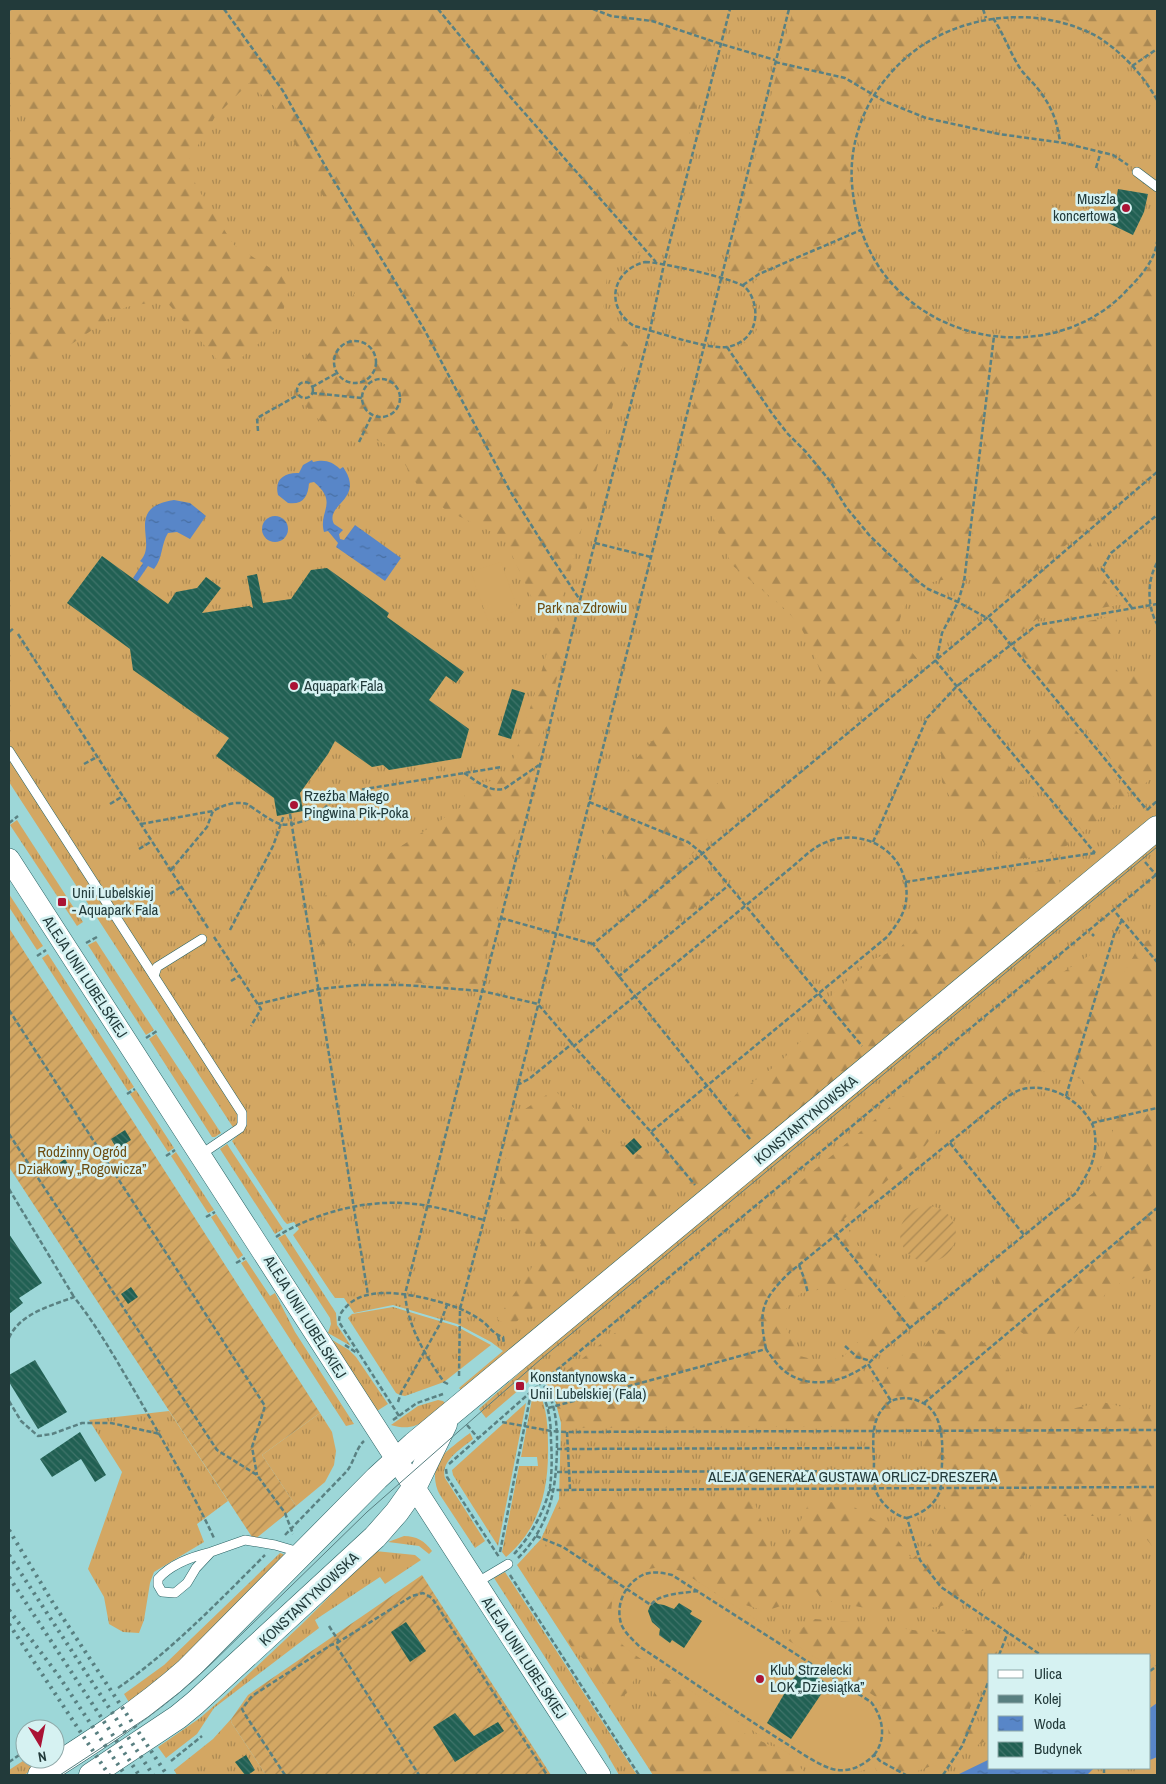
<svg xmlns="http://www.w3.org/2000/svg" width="1166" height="1784" font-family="'Archivo Narrow',sans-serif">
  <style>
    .grass { fill: url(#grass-tufts); fill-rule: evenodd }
    .forest { fill: url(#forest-firs) }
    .garden { fill: url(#garden-furrows) }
    .pitch { fill: #d3a763 }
    .water { fill: url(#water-ripples) }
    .building { fill: url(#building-back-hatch) }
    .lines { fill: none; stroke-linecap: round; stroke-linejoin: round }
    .service-casing { stroke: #286162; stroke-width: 10 }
    .tertiary-casing { stroke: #286162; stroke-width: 22 }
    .secondary-casing { stroke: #286162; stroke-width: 25 }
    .path { stroke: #5a8182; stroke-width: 2.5; stroke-dasharray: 5 2.5; stroke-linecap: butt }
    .service { stroke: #fff; stroke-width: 9 }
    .tertiary { stroke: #fff; stroke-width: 21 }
    .secondary { stroke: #fff; stroke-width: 24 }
    .tram { stroke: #587f80; stroke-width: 1 }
    .rail { stroke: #587f80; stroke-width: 4; stroke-dasharray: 2.5 5; stroke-linecap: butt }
    .poi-dot { fill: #aa1335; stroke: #d6f2f2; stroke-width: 2 }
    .labels { text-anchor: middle; stroke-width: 5; stroke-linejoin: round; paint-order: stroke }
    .poi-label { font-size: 15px; fill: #223a3a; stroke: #d6f2f2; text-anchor: start }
    .park-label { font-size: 15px; fill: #6e4d11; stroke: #d6f2f2 }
    .street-label { font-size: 15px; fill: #223a3a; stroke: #d6f2f2 }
  </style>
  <defs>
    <pattern id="grass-tufts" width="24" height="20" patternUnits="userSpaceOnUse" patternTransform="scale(1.25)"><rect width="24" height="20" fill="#d3a763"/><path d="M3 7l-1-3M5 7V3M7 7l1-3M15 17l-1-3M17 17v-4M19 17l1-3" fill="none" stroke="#ab8953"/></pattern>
    <pattern id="forest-firs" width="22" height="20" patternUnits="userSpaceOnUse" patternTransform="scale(1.25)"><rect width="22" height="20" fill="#d3a763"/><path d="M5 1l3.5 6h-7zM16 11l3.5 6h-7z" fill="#ab8953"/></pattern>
    <pattern id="garden-furrows" width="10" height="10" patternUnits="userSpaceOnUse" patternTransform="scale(1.25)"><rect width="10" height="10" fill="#d3a763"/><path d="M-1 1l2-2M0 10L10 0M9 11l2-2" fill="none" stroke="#ab8953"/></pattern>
    <pattern id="water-ripples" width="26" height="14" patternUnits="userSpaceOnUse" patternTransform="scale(1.25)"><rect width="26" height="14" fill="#5886c8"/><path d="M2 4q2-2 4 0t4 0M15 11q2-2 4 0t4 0" fill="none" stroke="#486fa3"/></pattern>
    <pattern id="building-back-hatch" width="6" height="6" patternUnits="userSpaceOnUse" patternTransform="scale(1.25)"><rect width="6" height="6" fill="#216053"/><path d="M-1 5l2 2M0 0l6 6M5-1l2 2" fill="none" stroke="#40746a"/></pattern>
  </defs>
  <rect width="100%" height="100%" fill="#9dd7d8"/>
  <g class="grass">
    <path d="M 9,9 L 1157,9 L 1157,1775 L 653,1775 L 517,1565 L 541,1539 L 559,1499 L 561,1423 L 552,1389 L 535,1376 L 486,1418 L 479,1409 L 525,1368 L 507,1354 L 462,1391 L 459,1388 L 503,1351 L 491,1342 L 457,1324 L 393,1305 L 354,1313 L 344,1298 L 335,1298 L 330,1291 L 293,1235 L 299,1229 L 294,1222 L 287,1224 L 284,1221 L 232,1141 L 238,1135 L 9,782 ZM 990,1655 L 1150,1655 L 1150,1768 L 990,1768 Z"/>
    <path d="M 17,820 L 83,922 L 77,926 L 10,825 Z"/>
    <path d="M 9,894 L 43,946 L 37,950 L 9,907 Z"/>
    <path d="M 96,941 L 154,1030 L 146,1035 L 88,945 Z"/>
    <path d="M 48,954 L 134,1087 L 128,1091 L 42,958 Z"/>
    <path d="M 156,1034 L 221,1133 L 215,1137 L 212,1137 L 149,1039 Z"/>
    <path d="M 136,1090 L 174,1148 L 168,1152 L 130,1094 Z"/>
    <path d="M 227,1144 L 283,1229 L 275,1234 L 220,1149 Z"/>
    <path d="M 176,1152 L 214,1210 L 208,1213 L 171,1156 Z"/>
    <path d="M 216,1214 L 243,1255 L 238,1259 L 211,1217 Z"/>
    <path d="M 285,1234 L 336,1313 L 337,1325 L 351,1346 L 328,1333 L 331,1324 L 330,1318 L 278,1238 Z"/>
    <path d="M 246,1260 L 270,1296 L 275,1293 L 295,1332 L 354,1424 L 346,1426 L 241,1263 Z"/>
    <path d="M 393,1307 L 456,1326 L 491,1345 L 444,1382 L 405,1396 L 400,1395 L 396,1393 L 348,1318 L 352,1314 Z"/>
    <path d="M 329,1338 L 349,1350 L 356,1357 L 388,1404 L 377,1411 Z"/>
    <path d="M 539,1392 C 547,1408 548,1428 548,1445 C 549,1489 540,1528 506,1557 L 502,1552 L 519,1466 L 538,1466 L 537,1457 L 521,1457 L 532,1399 Z"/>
    <path d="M 438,1400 L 443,1401 L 446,1404 C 428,1419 416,1433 391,1425 L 418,1406 Z"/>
    <path d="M 526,1403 L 498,1546 L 453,1475 L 452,1470 Z"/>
    <path d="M 169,1411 L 228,1501 L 197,1524 L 204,1542 L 154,1572 L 150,1583 L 144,1620 L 139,1633 L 123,1632 L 109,1624 L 104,1597 L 88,1569 L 122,1472 L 89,1420 Z"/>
    <path d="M 320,1413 L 332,1432 L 336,1451 L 334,1465 L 325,1482 L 296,1506 L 262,1455 Z"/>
    <path d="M 470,1433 L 473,1439 C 461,1449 440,1461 445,1478 L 485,1541 L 475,1548 L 440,1495 C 434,1485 433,1470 439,1460 C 443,1453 462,1439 470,1433 Z"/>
    <path d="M 404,1536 C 416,1536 425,1541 432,1551 L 429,1554 L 419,1546 L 388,1542 Z"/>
    <path d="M 375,1551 L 415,1555 L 421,1560 L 385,1584 L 380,1577 L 315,1620 L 319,1628 L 214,1708 L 197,1734 L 166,1758 L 158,1747 L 200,1718 L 224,1697 L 302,1624 Z"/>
    <path d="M 280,1553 L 283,1554 L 284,1556 L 197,1648 L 130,1704 L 124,1694 L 164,1665 Z"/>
    <path d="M 505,1572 L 637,1775 L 619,1775 L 604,1749 L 494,1578 Z"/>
    <path d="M 232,1718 L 231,1722 L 266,1775 L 177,1775 L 174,1770 L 213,1739 Z"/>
    <path d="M 26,1759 L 45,1759 L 46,1761 L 24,1775 L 9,1775 L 9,1770 Z"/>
  </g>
  <g class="forest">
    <path d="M 9,9 L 721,9 L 659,254 L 640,252 L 615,262 L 607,278 L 603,303 L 607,324 L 628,345 L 576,551 L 554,627 L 569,631 L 477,987 L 376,980 L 370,952 C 357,938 334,943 318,945 L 311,905 L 461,807 L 464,802 L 464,785 L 499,780 L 501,774 L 508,775 L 537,687 L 554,628 L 532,598 L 504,538 L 446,510 L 419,488 L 397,451 L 360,431 L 319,420 L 294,393 L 296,370 L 355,293 L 354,247 L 317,186 L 276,108 L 249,83 L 215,117 L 189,160 L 196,186 L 234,245 L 291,281 L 279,327 L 226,370 L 165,300 L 126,307 L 45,362 L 18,359 L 9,347 L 9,139 L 34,123 L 9,87 Z"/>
    <path d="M 793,9 L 980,9 L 982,15 C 912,34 853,89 850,165 C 849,179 850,193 853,207 C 854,214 857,222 857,229 L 753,274 L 739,277 L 726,274 Z"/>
    <path d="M 985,9 L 1157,9 L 1157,47 L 1134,63 C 1121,57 1112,43 1100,36 C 1063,13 1032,13 991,15 L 987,13 Z"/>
    <path d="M 1157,52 L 1157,95 L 1137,67 Z"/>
    <path d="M 857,235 L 862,238 L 869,255 L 883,276 L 908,301 L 924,314 L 942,323 L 968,333 L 986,338 L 989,341 L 990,347 L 977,470 L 963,576 C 950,579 934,580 922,586 C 911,591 896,620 899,632 C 903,643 914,654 921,664 L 856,715 L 823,679 L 812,649 L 799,624 L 785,609 L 732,565 L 721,541 L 712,513 L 702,497 L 675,478 L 708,349 C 748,358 778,320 750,287 L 758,278 L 763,275 Z"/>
    <path d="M 1157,252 L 1157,467 L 1002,600 L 981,581 L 967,576 L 996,346 L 1001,340 C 1015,339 1029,340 1043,338 C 1091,328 1136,296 1157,252 Z"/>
    <path d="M 1088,537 L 1093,549 L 1104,553 L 1097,564 L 1097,571 L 1124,604 L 1037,619 L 1011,639 L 993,618 L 994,616 Z"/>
    <path d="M 1116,616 L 1118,627 L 1117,637 L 1112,652 L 1116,669 L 1120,674 L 1125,676 L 1141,673 L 1157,678 L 1157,761 L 1152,778 L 1137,790 L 1016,647 L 1043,629 Z"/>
    <path d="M 958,703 L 1064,834 L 1068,845 L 1046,856 L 1006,860 L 984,843 L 954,805 L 942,782 L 941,754 L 929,736 L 941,715 Z"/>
    <path d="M 1064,716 L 1129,795 L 1083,832 L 1017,752 Z"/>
    <path d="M 667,725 L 681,736 L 670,753 L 716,781 L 736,811 L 689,857 L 718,889 L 675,923 L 652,896 L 631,903 L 613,875 L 602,849 L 607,805 L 633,762 Z"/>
    <path d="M 1039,870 L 1058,875 L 1062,892 L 706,1186 L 672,1187 L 612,1243 L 510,1327 L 497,1319 L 531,1269 L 541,1244 L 495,1213 L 501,1175 L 516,1115 L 554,1090 L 596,1128 L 647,1160 L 667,1141 L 678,1120 L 702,1107 L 717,1118 L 736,1094 L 778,1064 L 806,1036 L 817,1014 L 836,990 L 870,961 L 901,947 L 916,928 L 930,936 L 955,934 L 973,915 L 990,892 Z"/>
    <path d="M 1157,937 L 1157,1267 L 1132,1279 L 1111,1287 L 1073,1335 L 1031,1339 L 989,1310 L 999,1267 L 1093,1193 L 1114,1127 L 1082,1079 L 1043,1071 L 964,1121 L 940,1126 L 916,1158 L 889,1179 L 844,1219 L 855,1244 L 882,1259 L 875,1278 L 858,1292 L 833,1287 L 801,1293 L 785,1310 L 784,1324 L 800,1356 L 823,1362 L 843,1357 L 913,1288 L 925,1307 L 860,1363 L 870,1385 L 906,1352 L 919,1354 L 937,1329 L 977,1338 L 1001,1356 L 1019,1395 L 1025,1414 L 1053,1413 L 1103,1402 L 1150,1414 L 1157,1434 L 1157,1552 L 1131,1520 L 1130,1512 L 1118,1516 L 1052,1516 L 1030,1501 L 1033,1542 L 1008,1581 L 939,1607 L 882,1611 L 822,1600 L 816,1591 L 801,1599 L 766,1611 L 728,1600 L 680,1571 L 669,1568 L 655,1568 L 622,1644 L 644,1661 L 627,1693 L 615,1702 L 597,1674 L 571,1646 L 533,1586 L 538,1557 L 544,1550 L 554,1517 L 562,1502 L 754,1501 L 772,1549 L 798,1526 L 810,1501 L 848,1503 L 890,1530 L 912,1559 L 933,1541 L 947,1499 L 923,1443 L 925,1426 L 564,1428 L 550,1384 L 695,1270 L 903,1096 L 907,1097 L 1030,993 L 1093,953 L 1121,978 L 1141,943 Z"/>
    <path d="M 815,1619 L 864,1623 L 927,1632 L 979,1630 L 998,1651 L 996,1655 L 990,1655 L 990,1667 L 964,1720 L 983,1732 L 990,1727 L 990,1739 L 942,1762 L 907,1775 L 879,1775 L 875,1768 L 870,1729 L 883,1705 L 782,1642 Z"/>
    <path d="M 657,1675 L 680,1685 L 722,1723 L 791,1755 L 806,1775 L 653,1775 L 625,1725 L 652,1705 Z"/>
  </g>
  <g class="garden">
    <path d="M 9,928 L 320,1413 L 262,1455 L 296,1506 L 254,1540 L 9,1167 Z"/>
    <circle cx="928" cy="1234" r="28"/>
    <path d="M 422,1575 L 551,1775 L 266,1775 L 231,1722 L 232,1718 L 248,1695 Z"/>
  </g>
  <g class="pitch">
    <path d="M 501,562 L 518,610 L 488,621 L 471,572 Z"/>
    <path d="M 655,1568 L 669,1568 L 681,1571 L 876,1697 C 894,1727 897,1761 858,1772 C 845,1776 833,1776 819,1773 L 644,1661 C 637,1656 628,1651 622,1644 C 606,1626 607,1589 630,1576 C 637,1571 647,1569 655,1568 Z"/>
  </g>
  <g class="water">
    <path d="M 312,460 L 313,462 C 324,459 332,461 340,469 L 343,467 C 366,500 324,504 334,524 L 343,530 L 339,534 L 340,539 L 344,540 L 355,525 L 401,558 L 385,581 L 336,547 L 338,543 L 328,531 L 324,532 C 318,511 339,503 314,482 L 309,483 C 308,497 303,505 288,503 L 278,495 C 274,479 285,472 299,473 L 303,465 Z"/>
    <path d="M 174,500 L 190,503 L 206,516 L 190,539 L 177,532 L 168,533 C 161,544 163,558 154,569 L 148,566 L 137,582 L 133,578 L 143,563 L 140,561 C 159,543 123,508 174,500 Z"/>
    <circle cx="275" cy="529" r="13"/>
    <path d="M 1157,1703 L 1157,1757 L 1150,1760 L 1150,1708 Z"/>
    <path d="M 990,1759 L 990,1768 L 1094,1768 L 1087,1775 L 957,1775 Z"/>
  </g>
  <g class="building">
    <path d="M 1118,189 L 1148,194 L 1144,212 L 1133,235 L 1106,222 L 1115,206 Z"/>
    <path d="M 102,556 L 168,604 L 176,592 L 197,588 L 206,577 L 221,588 L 202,613 L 249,606 L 253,608 L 247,576 L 257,574 L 263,603 L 291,599 L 311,570 L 327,568 L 389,613 L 387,617 L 464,672 L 456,683 L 446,676 L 429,700 L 469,729 L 461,758 L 389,770 L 383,765 L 372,767 L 335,741 L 328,754 L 300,793 L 303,811 L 277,816 L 274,798 L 216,756 L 229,738 L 133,670 L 130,649 L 67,603 Z"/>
    <path d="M 512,689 L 525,693 L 511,739 L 498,735 Z"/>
    <path d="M 125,1130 L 131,1140 L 117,1149 L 111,1139 Z"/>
    <path d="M 634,1138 L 642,1147 L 633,1155 L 625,1146 Z"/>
    <path d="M 65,1159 L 71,1169 L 61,1176 L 55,1166 Z"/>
    <path d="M 9,1234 L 42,1283 L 19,1298 L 23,1303 L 9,1314 Z"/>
    <path d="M 131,1287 L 138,1297 L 128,1304 L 121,1294 Z"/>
    <path d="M 35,1360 L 67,1412 L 38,1429 L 9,1382 L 9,1375 Z"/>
    <path d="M 80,1432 L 106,1475 L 95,1482 L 81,1459 L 52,1477 L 40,1459 Z"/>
    <path d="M 655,1602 L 658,1604 L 664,1605 L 674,1609 L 679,1603 L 692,1611 L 690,1614 L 702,1621 L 684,1648 L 672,1640 L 670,1643 L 659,1635 L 660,1629 L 652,1622 L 648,1611 L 650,1606 Z"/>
    <path d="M 406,1622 L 426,1651 L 410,1662 L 391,1632 Z"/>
    <path d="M 803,1668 L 828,1684 L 791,1739 L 767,1723 L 793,1679 Z"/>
    <path d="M 455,1713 L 474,1736 L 498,1722 L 504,1731 L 455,1762 L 433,1727 Z"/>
    <path d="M 246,1755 L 255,1770 L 248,1775 L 245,1775 L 235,1762 Z"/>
  </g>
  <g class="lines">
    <g class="service-casing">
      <g id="service">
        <path d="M 1137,172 L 1157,187"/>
        <path d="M 9,751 L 242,1113 L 242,1124 L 240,1128 L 200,1155"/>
        <path d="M 154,976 L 157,967 L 202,939"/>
        <path d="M 211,1552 C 191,1557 171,1564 158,1579 L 158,1585 L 162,1592 L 175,1593 L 187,1583 L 196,1568 L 211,1552 L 245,1540 L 275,1545 L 299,1552"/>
        <path d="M 476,1583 L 508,1564"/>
      </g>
    </g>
    <g class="tertiary-casing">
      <path id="tertiary" d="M 9,859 L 600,1775"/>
    </g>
    <g class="secondary-casing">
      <g id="secondary">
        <path d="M 40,1775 C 91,1743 142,1710 187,1670 L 377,1478 L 414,1444 L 1157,828"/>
        <path d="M 91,1775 L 178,1717 L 195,1703 L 375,1537 L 397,1512 L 414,1488 L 445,1424"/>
      </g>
    </g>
    <g class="path">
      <path d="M 224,9 L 283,91 L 328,171 L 424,329 L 510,491 L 550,555 L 580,600"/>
      <path d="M 438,9 L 506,92 L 656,262"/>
      <path d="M 593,9 L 611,16 L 652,21 L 721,44 L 775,60"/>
      <path d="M 983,9 L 986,18"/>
      <path d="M 9,10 L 11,9"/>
      <path d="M 993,18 C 1003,33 1009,50 1018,65 C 1022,72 1028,78 1033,83 C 1049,101 1057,118 1060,142"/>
      <path d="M 775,62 L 845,78 L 884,101 L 926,118 L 999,134 L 1064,143 L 1113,155 L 1128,165"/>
      <path d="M 1132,66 L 1157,49"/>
      <path d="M 1157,100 C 1143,75 1123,53 1098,37 C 1031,0 938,16 889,75 C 863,105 849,144 852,184 C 855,223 869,261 897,289 C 959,352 1068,355 1128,289 C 1141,276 1155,260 1157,242"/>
      <path d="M 1096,168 L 1101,151"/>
      <path d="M 645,262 C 660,262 736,279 745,287 C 755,297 758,314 753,327 C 749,338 739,345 727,347 C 709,350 654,331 634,326 C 604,307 612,270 645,262 Z"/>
      <path d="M 743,285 L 759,274 L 861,230"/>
      <circle cx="355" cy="362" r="21"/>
      <path d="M 727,347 L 771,412 L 787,433 L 806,452 L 830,481 L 846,507 L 870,536 L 915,579 L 928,589 L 958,602 L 987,618"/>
      <circle cx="381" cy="398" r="19"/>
      <circle cx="305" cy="390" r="8"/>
      <path d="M 312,387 L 337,373"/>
      <path d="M 312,393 L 362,398"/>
      <path d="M 258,431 L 257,418 L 298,395"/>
      <path d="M 359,442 L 372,415"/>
      <path d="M 595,543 L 651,557"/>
      <path d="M 1157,563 C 1147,580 1147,606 1157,624"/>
      <path d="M 1132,608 L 1102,569 L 1111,553 L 1157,515"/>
      <path d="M 988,617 L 1157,472"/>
      <path d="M 9,632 L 14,628"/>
      <path d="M 18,634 L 208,928"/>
      <path d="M 937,658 L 942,633 L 958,602 L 964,582 L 994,336"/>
      <path d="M 935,660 L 1095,853"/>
      <path d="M 84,764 L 97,757"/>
      <path d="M 464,773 C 477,781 488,792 504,789 L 539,765"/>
      <path d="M 589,802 L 688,842 L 702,853 L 862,1046"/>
      <path d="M 110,804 L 123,796"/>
      <path d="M 1147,810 L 1157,801"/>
      <path d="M 290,814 L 368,1295"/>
      <path d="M 9,823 L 18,816"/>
      <path d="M 141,824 L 213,811 C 224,805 234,801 247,804 C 255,809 272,822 280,824 C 291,827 312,819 320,812 C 327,807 332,799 340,793 L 502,767"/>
      <path d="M 873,842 L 927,718 L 957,686 L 1037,625 L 1157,604"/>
      <path d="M 139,849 L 152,841"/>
      <path d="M 1145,862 L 1157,876"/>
      <path d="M 171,870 L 207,827 L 213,811"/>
      <path d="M 905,882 L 1095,853"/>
      <path d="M 170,894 L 181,887"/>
      <path d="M 1116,913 L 1157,962"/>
      <path d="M 501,918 L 593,944"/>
      <path d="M 230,930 L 273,846 L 284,815"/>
      <path d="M 1092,934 L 1094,936"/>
      <path d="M 214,937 L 261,1009 L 251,1026"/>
      <path d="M 86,943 L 97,937"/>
      <path d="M 37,956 L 46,950"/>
      <path d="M 618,977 L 729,885"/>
      <path d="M 231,981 L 239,976"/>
      <path d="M 258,1004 L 319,989 L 359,985 L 404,985 L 482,991 L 538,1004 L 574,1046 C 631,999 689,953 745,906 C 761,893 776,880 792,867 C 804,857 814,846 829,841 C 863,829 901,849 906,886 C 909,907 900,921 887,937 L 651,1132 L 574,1046"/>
      <path d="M 9,1010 L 265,1406 L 252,1447 L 257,1475"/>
      <path d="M 146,1038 L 157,1031"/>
      <path d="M 517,1085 L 529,1079 L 573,1043"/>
      <path d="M 127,1094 L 135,1089"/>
      <path d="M 1066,1096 L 1114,935 L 1122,920"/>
      <path d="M 1092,1123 L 1157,1108"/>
      <path d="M 651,1132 L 695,1185"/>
      <path d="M 9,1134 L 217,1450 L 257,1475 L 285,1513 L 293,1534"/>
      <path d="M 750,1139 L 593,944 L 988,617 L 1147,810"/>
      <path d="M 950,1143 L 1024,1235"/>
      <path d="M 166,1156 L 175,1150"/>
      <path d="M 9,1189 L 74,1297"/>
      <path d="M 206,1217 L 215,1212"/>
      <path d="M 836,1236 L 910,1328"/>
      <path d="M 276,1237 C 319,1210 377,1196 428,1206 C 447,1209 465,1215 484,1220"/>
      <path d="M 236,1263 L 245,1258"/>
      <path d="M 799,1265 L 804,1278 L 808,1293"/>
      <path d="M 498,1336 L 500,1343"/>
      <path d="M 9,1338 C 20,1313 51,1306 74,1297 C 97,1326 115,1358 134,1390 C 162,1439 190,1487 214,1538"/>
      <path d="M 345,1345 L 357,1353"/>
      <path d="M 845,1346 L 857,1357 L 871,1361"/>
      <path d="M 766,1349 C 758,1310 762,1300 789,1273 L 997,1104 C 1005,1099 1014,1091 1023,1089 C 1050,1083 1078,1099 1091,1122 C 1097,1131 1096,1149 1093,1159 C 1090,1171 1082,1182 1076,1193 L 879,1353 L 868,1364"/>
      <path d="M 459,1376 L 460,1309 L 484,1220 L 789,9"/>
      <path d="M 448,1384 L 444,1382 C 425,1355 408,1327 405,1294 L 540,765 L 580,600 L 650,330 L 664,264 L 730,9"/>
      <path d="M 9,1401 L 21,1421 L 38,1436 L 52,1434 L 82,1423 L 111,1423 L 160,1434"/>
      <path d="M 891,1401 C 870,1416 873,1438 874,1461 C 874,1469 873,1479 875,1488 C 878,1501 894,1516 907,1518 L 920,1560 L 941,1587 L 1041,1655"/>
      <path d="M 398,1402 L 401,1393 L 440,1324 L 447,1305"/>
      <path d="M 924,1403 L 1157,1208"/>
      <path d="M 548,1408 L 766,1349 C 770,1355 775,1362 780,1367 C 805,1392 843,1383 868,1364 L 891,1401 C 902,1397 910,1397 921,1402 C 950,1415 941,1461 941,1488 C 936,1504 924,1513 907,1518"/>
      <path d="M 399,1416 L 339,1322 C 339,1314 342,1311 347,1306 C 370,1281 431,1298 458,1308 C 466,1311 475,1316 482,1321 C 489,1326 494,1335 503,1337 L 504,1344"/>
      <path d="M 393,1420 L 417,1403 L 443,1394"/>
      <path d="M 502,1422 L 551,1431 L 567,1432 L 1157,1430"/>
      <path d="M 467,1425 L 478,1438"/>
      <path d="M 567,1432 L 570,1489"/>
      <path d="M 557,1449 L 873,1448"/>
      <path d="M 449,1464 L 541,1383 L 1157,874"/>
      <path d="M 446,1469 L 447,1477 L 499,1557"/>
      <path d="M 557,1472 L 874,1471"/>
      <path d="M 549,1490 L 1157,1487"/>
      <path d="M 285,1535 L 347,1471 C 354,1462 356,1448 364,1441"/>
      <path d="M 536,1536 L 563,1547 L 651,1605 C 659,1593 685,1593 698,1591"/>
      <path d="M 500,1552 L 530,1398"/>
      <path d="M 514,1554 C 530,1537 545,1511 550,1487 C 552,1472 552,1456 551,1441 C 551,1422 549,1402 537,1386"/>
      <path d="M 518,1558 C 551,1525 557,1487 557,1441 C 557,1423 555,1401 544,1386"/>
      <path d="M 510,1575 L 639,1775"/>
      <path d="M 329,1626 L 338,1640 L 337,1647 L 419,1775"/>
      <path d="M 999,1655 L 1008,1632"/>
      <path d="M 1150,1671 L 1157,1666"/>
      <path d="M 118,1688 C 172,1650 218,1602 265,1555"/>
      <path d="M 874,1755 C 887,1739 883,1717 871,1702 L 672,1575 C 663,1573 654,1571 645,1574 C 625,1582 614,1606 622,1626 C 626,1634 634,1641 640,1647 C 689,1679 737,1713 787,1744 C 800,1752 822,1768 837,1770 C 852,1772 865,1764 874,1755 L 880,1761 L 906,1775"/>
      <path d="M 171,1761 L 202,1736"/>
      <path d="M 9,1762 L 25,1751"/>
      <path d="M 1104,1768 L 1104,1775"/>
      <path d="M 285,1775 L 246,1716 L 242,1709 L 252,1696 L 331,1645 L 337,1643 L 412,1596 L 423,1593 L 432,1598 L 547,1775"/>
      <path d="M 943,1775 L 962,1746 L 990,1678"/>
    </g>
    <use href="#service" class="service"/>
    <use href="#tertiary" class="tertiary"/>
    <use href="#secondary" class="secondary"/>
    <path class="tram" d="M 60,1775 L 148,1717 L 180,1692 L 209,1666 L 367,1512 L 541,1359 L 1157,847"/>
    <g class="rail">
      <path d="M 9,1530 L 53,1603 L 167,1775"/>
      <path d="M 9,1555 L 153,1775"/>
      <path d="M 9,1577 L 139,1775"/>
      <path d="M 9,1610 L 58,1675 L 125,1775"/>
      <path d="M 9,1624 L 109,1775"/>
    </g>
  </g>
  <g class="poi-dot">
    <circle cx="1126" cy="208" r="5"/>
    <circle cx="294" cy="686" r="5"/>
    <circle cx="294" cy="805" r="5"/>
    <rect x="57" y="897" width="10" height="10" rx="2.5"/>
    <rect x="515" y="1381" width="10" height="10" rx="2.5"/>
    <circle cx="760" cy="1679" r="5"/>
  </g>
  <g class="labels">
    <g class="poi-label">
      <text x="1116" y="204" text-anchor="end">Muszla<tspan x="1116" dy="17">koncertowa</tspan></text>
      <text x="304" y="691">Aquapark Fala</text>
      <text x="304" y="801">Rzeźba Małego<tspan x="304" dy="17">Pingwina Pik-Poka</tspan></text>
      <text x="72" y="898">Unii Lubelskiej<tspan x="72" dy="17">- Aquapark Fala</tspan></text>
      <text x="530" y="1382">Konstantynowska -<tspan x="530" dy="17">Unii Lubelskiej (Fala)</tspan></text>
      <text x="770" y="1675">Klub Strzelecki<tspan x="770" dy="17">LOK „Dziesiątka”</tspan></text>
    </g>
    <g class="park-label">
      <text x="582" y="613">Park na Zdrowiu</text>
      <text x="82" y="1157">Rodzinny Ogród<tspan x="82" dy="17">Działkowy „Rogowicza”</tspan></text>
    </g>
    <g class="street-label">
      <text transform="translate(85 977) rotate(57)" y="5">ALEJA UNII LUBELSKIEJ</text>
      <text transform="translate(806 1120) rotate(-40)" y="5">KONSTANTYNOWSKA</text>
      <text transform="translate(305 1317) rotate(58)" y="5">ALEJA UNII LUBELSKIEJ</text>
      <text x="853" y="1482">ALEJA GENERAŁA GUSTAWA ORLICZ-DRESZERA</text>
      <text transform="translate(309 1599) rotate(-43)" y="5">KONSTANTYNOWSKA</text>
      <text transform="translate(524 1658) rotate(57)" y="5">ALEJA UNII LUBELSKIEJ</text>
    </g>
  </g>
  <rect width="1166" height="1784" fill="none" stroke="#223a3a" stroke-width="20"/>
  <rect x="988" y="1654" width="162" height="115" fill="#d6f2f2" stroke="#8ea8a8"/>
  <rect x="998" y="1670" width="25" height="8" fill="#ffffff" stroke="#8ea8a8"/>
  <text x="1034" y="1679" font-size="15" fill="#223a3a">Ulica</text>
  <rect x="998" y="1695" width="25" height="8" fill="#587f80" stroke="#8ea8a8"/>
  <text x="1034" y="1704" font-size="15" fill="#223a3a">Kolej</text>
  <rect x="998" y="1716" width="25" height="15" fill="url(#water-ripples)" stroke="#8ea8a8"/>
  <text x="1034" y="1729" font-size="15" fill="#223a3a">Woda</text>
  <rect x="998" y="1742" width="25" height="15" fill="url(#building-back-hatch)" stroke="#8ea8a8"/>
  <text x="1034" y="1754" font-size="15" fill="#223a3a">Budynek</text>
  <g transform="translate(40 1744) rotate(170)"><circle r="24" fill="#d6f2f2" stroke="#8ea8a8"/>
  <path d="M0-4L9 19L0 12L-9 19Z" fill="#aa1335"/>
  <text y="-8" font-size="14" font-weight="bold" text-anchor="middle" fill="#223a3a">N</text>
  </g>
</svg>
